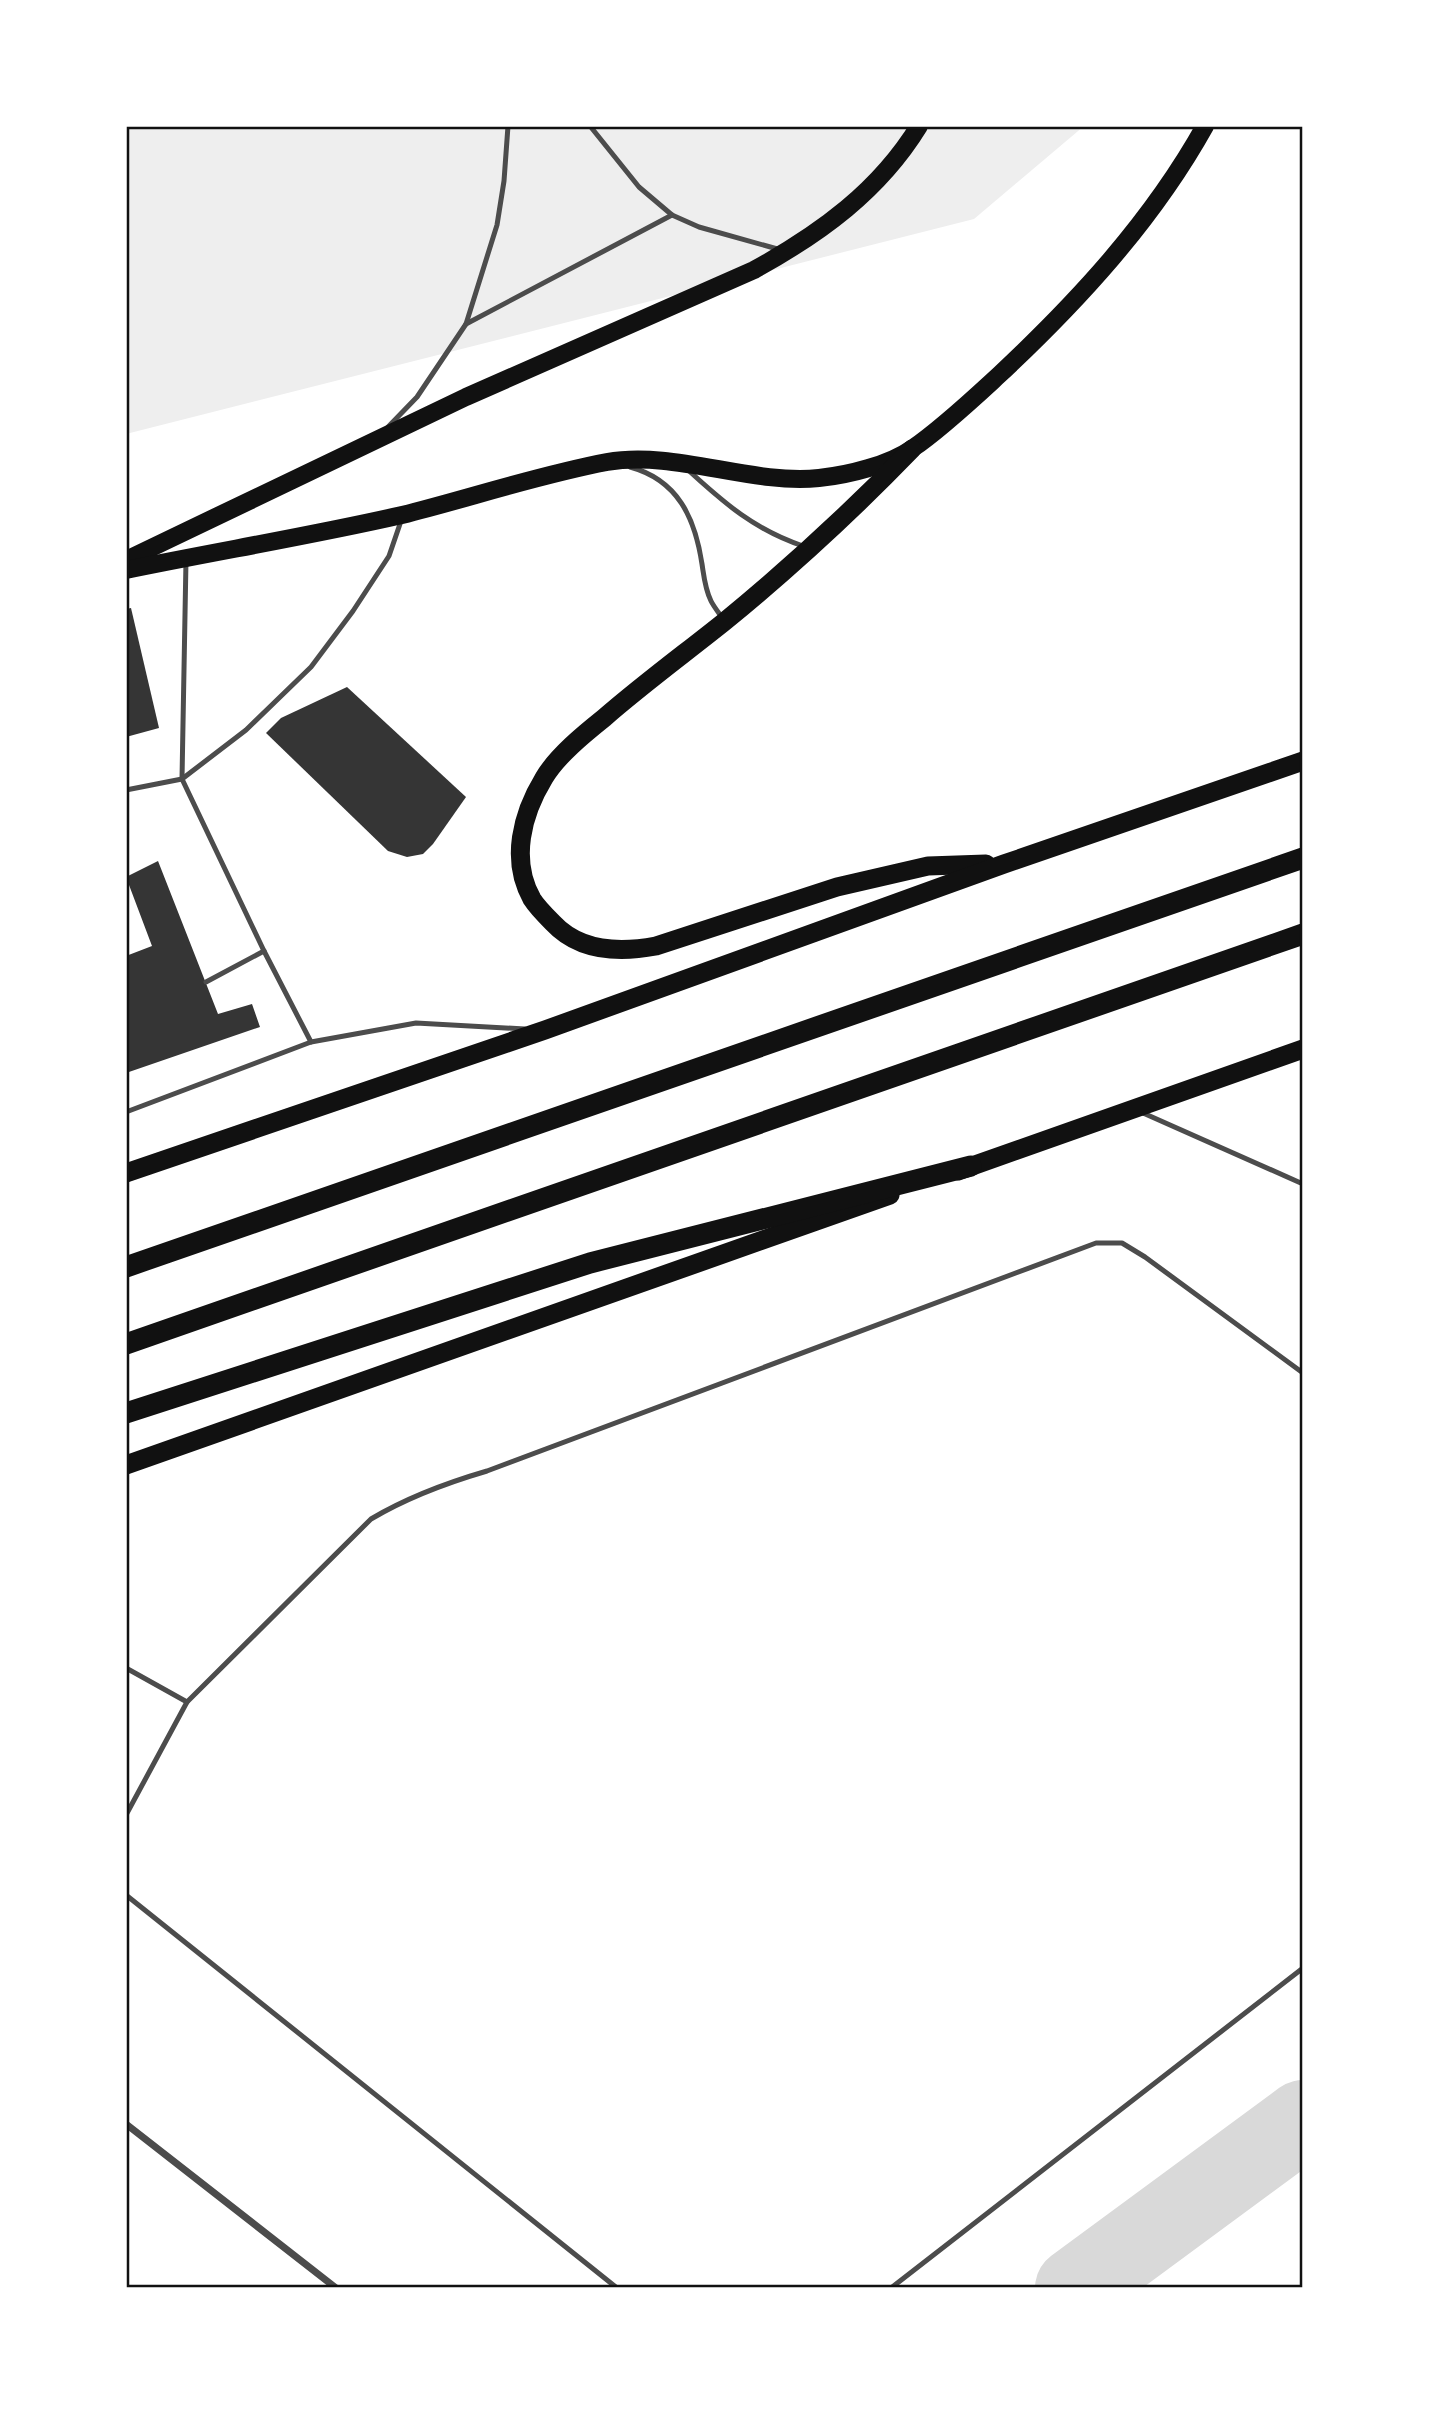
<svg xmlns="http://www.w3.org/2000/svg" width="1429" height="2414" font-family="Figtree,sans-serif">
  <style>
    .green { fill: #eee }
    .lines { fill: none; stroke-linecap: round; stroke-linejoin: round }
    .river { stroke: #d9d9d9; stroke-width: 80 }
    .building { fill: #353535 }
    .service { stroke: #4c4c4c; stroke-width: 5 }
    .minor { stroke: #4c4c4c; stroke-width: 7 }
    .primary { stroke: #111; stroke-width: 18 }
    .trunk { stroke: #111; stroke-width: 19 }
    .motorway { stroke: #111; stroke-width: 21 }
    .neatline { fill: none; stroke: #111; stroke-width: 2.5 }
  </style>
  <rect width="100%" height="100%" fill="#fff"/>
  <path class="green" d="M 126,126 L 1084,126 L 974,219 L 126,434 Z"/>
  <g class="lines">
    <path class="river" d="M 1075,2288 L 1303,2120"/>
  </g>
  <g class="building">
    <path d="M 131,608 L 159,728 L 126,737 L 126,609 Z"/>
    <path d="M 347,687 L 466,797 L 433,844 L 423,854 L 407,857 L 388,851 L 266,733 L 281,718 Z"/>
    <path d="M 158,861 L 218,1014 L 252,1004 L 260,1027 L 126,1073 L 126,956 L 152,946 L 126,877 Z"/>
  </g>
  <g class="lines">
    <g class="service">
      <path d="M 590,126 L 639,187 L 672,215 L 699,227 L 781,250"/>
      <path d="M 466,324 L 672,215"/>
      <path d="M 388,427 L 417,397 L 466,324 L 497,225 L 504,181 L 508,126"/>
      <path d="M 630,467 C 678,480 695,518 702,564 C 704,577 705,589 711,601 C 714,607 719,613 723,619"/>
      <path d="M 687,469 C 724,503 755,530 803,546"/>
      <path d="M 186,560 L 182,779 L 264,951 L 311,1042"/>
      <path d="M 126,790 L 182,779 L 246,730 L 311,667 L 353,611 L 389,556 L 401,521"/>
      <path d="M 206,982 L 264,951"/>
      <path d="M 126,1112 L 311,1042 L 416,1023 L 525,1029"/>
      <path d="M 1143,1113 L 1303,1184"/>
      <path d="M 126,1668 L 187,1702"/>
      <path d="M 126,1815 L 187,1702 L 371,1519 C 408,1497 446,1483 487,1471 L 1096,1243 L 1122,1243 L 1145,1257 L 1303,1373"/>
      <path d="M 126,1895 L 617,2288"/>
      <path d="M 891,2288 L 1303,1968"/>
      <path d="M 1301,2288 L 1303,2286"/>
    </g>
    <path class="minor" d="M 126,2124 L 336,2288"/>
    <g class="primary">
      <path d="M 126,560 L 466,397 L 754,270 C 821,233 879,191 919,126"/>
      <path d="M 126,570 C 218,551 310,536 402,515 C 470,498 538,475 607,462 C 675,450 750,485 819,478 C 848,475 889,465 913,448 C 941,429 974,398 999,375 C 1078,301 1152,221 1205,126"/>
    </g>
    <g class="trunk">
      <path d="M 912,449 C 853,510 790,568 724,622 C 684,654 643,684 604,718 C 584,734 557,756 544,778 C 522,814 510,860 532,899 C 537,907 546,916 553,923 C 580,952 619,953 656,946 L 837,887 L 928,866 L 986,864"/>
      <path d="M 958,1171 L 1303,1049"/>
      <path d="M 126,1173 L 545,1030 L 1004,864 L 1303,761"/>
      <path d="M 126,1465 L 890,1195"/>
    </g>
    <g class="motorway">
      <path d="M 126,1267 L 1303,858"/>
      <path d="M 126,1344 L 1303,934"/>
      <path d="M 126,1413 L 590,1263 L 971,1166"/>
    </g>
  </g>
  <rect width="1429" height="2414" fill="none" stroke="#ffffff" stroke-width="256"/>
  <rect x="128" y="128" width="1173" height="2158" class="neatline"/>
</svg>
